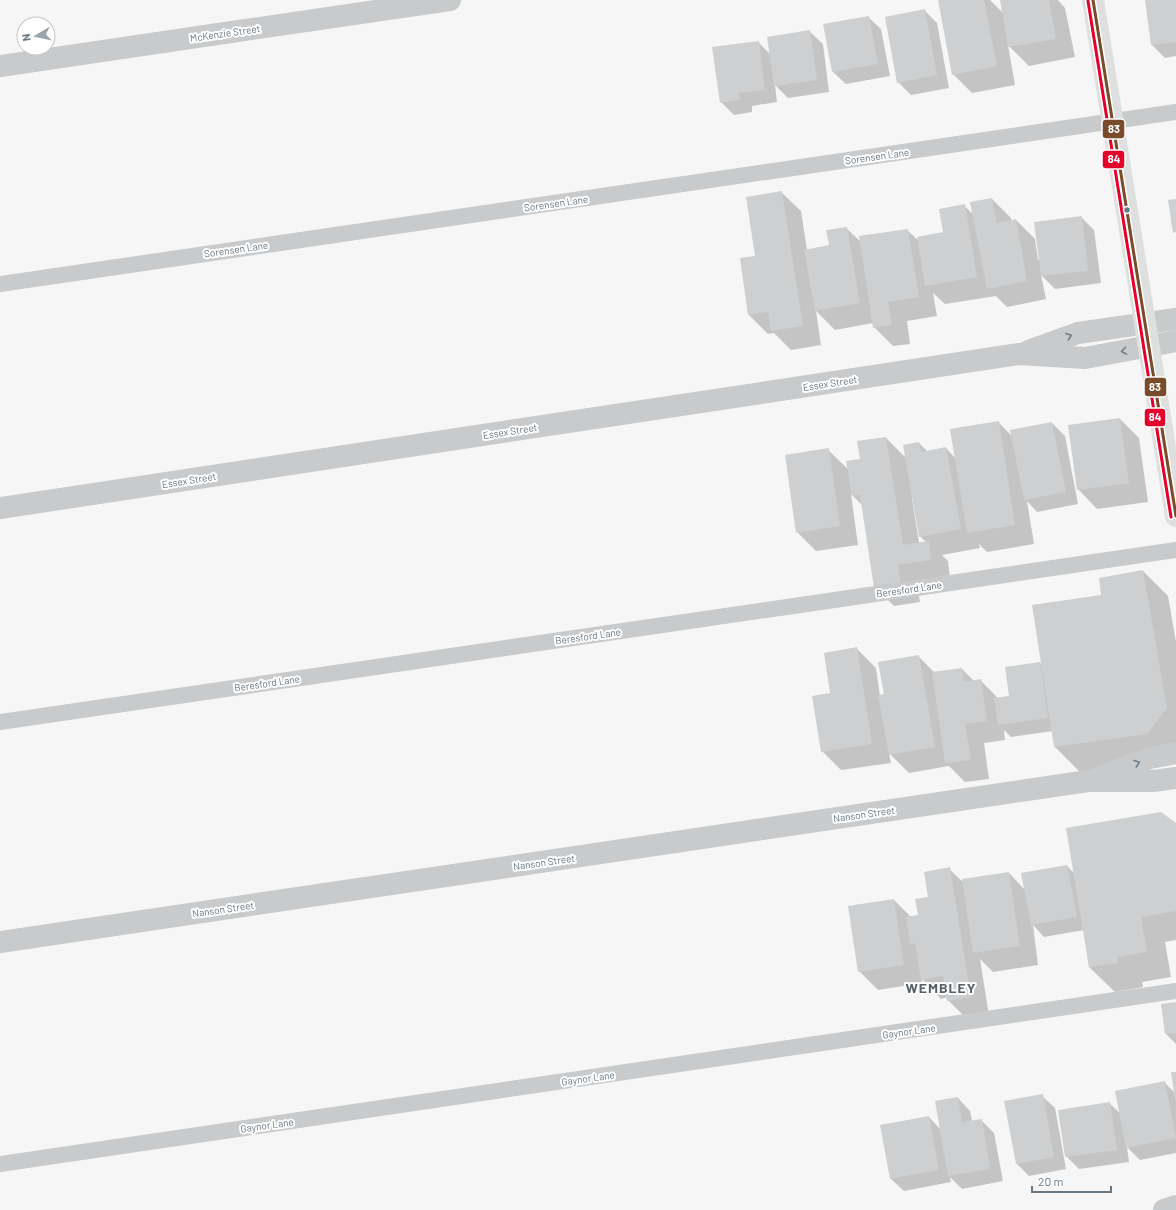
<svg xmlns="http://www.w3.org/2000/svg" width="1176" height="1210" font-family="Barlow,sans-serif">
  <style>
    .shadow { fill: #0003; fill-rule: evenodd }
    .building { fill: #cdcfd0 }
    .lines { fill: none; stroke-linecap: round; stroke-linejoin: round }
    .lane { stroke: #c9cacb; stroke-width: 16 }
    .street { stroke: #c9cacb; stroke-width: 22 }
    .primary { stroke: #dedfdf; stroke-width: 22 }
    .bus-1-casing { stroke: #fff; stroke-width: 6 }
    .bus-2-casing { stroke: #fff; stroke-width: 6 }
    .bus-1 { stroke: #7a4b2a; stroke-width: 3 }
    .bus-2 { stroke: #e4002b; stroke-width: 3 }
    .oneway { stroke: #6d7c88 }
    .bus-dot { fill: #687884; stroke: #fff; stroke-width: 1.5 }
    .labels { text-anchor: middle; stroke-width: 4; stroke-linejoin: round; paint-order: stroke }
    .street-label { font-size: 10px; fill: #687884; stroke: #fff }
    .district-label { font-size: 14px; font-weight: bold; letter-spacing: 1px; fill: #56616a; stroke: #fff }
    .line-badge { stroke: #fff; stroke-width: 1.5 }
    .badge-label { font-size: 11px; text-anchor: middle; font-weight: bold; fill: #fff }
  </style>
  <rect width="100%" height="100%" fill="#f6f6f6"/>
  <g class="shadow">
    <path d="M 940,0 L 990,0 L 1003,13 L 1001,0 L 1058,0 L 1065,8 L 1075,57 L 1029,66 L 1008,45 L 1015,85 L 972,93 L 953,74 Z"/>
    <path d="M 1146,0 L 1176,0 L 1176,56 L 1165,58 L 1152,45 Z"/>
    <path d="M 924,10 L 937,23 L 949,88 L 911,95 L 898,82 Z"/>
    <path d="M 868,17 L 881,29 L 890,76 L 846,84 L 833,72 Z"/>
    <path d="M 810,32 L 823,44 L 829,92 L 788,98 L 775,85 L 777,102 L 752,106 L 752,112 L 734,115 L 721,102 L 758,42 L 771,55 Z"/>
    <path d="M 781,192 L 801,211 L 807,250 L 830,246 L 846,228 L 861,242 L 907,230 L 919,241 L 945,233 L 964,206 L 974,215 L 992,199 L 1011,218 L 1011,221 L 1016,220 L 1035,239 L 1038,260 L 1081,217 L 1094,230 L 1101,283 L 1055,289 L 1041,275 L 1046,299 L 1007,307 L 996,296 L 945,304 L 933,293 L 937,316 L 907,321 L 910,344 L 893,346 L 874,327 L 873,323 L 835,330 L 816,311 L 821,345 L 791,350 L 774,333 L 768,334 L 749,315 L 756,257 Z"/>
    <path d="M 1120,419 L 1139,438 L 1148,502 L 1097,509 L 1078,489 Z"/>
    <path d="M 998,422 L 1013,437 L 1052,423 L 1065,436 L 1078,504 L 1037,512 L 1027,501 L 1034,544 L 987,552 L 979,544 L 980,548 L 942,555 L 948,561 L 950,578 L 917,584 L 920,602 L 894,606 L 875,587 L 862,505 L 851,494 L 858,545 L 816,551 L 797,532 L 828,450 L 849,470 L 886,438 L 906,458 L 919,443 L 928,452 L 946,448 L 955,458 ZM 912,498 L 913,498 L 920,536 L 926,542 L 919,543 Z"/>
    <path d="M 1143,571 L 1168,596 L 1176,642 L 1176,753 L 1172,759 L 1080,772 L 1055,747 L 1053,731 L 1011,737 L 1004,730 L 1005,740 L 984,743 L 989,779 L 965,782 L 949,766 L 909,773 L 889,753 L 891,763 L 841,770 L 822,751 L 831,694 L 856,648 L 876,668 L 880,696 L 885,695 L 918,656 L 935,673 L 962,669 L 974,681 L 980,680 L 998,698 L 1010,697 L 1040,663 L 1043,666 L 1103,596 Z"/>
    <path d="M 1176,825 L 1176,940 L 1165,942 L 1171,977 L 1142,982 L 1143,987 L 1115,992 L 1089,967 L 1084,930 L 1044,937 L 1033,925 L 1038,965 L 993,972 L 980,959 L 989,1016 L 967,1019 L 948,1000 L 948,997 L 941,999 L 922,979 L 922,983 L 878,990 L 859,971 L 894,900 L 911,917 L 919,916 L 949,869 L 964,883 L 1009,873 L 1025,890 L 1067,866 L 1075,874 Z"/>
    <path d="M 1176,1003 L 1176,1044 L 1166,1034 L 1162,1005 Z"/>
    <path d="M 1176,1073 L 1176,1153 L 1140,1160 L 1127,1147 L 1129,1162 L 1079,1169 L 1065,1155 L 1110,1104 L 1121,1114 L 1164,1082 L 1175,1093 Z"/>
    <path d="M 1042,1096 L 1055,1108 L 1066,1169 L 1029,1176 L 1017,1164 Z"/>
    <path d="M 958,1098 L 970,1111 L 972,1121 L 981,1120 L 994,1133 L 1003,1181 L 962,1189 L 950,1177 L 951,1182 L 904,1191 L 891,1179 L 929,1117 L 941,1130 Z"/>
  </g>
  <g class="building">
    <path d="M 938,0 L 984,0 L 997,66 L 952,75 Z"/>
    <path d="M 1000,0 L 1049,0 L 1056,39 L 1008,47 Z"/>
    <path d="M 1145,0 L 1176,0 L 1176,42 L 1151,45 Z"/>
    <path d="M 925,9 L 937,75 L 897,83 L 885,17 Z"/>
    <path d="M 869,16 L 878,64 L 832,72 L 823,24 Z"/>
    <path d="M 810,30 L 817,80 L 774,86 L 767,37 Z"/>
    <path d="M 759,41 L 765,90 L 739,93 L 740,100 L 720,103 L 712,47 Z"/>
    <path d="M 782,191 L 803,326 L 771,331 L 768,312 L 748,315 L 740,258 L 755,256 L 746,197 Z"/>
    <path d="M 992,198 L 997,223 L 1016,219 L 1027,281 L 987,289 L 970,202 Z"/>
    <path d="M 1176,199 L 1176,232 L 1173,233 L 1168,200 Z"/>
    <path d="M 965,204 L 977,277 L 925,286 L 917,237 L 943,232 L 939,209 Z"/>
    <path d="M 1082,216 L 1088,271 L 1041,276 L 1034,222 Z"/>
    <path d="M 847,227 L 860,303 L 815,311 L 804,250 L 829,245 L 826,230 Z"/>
    <path d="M 908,229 L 919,297 L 888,302 L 892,325 L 873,328 L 859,236 Z"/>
    <path d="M 1120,418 L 1129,483 L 1077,490 L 1068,425 Z"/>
    <path d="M 999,421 L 1015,525 L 967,533 L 950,429 Z"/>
    <path d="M 1052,422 L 1066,492 L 1024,500 L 1010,430 Z"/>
    <path d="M 886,437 L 903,545 L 929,541 L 931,560 L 898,565 L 901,583 L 874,588 L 860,495 L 852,496 L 846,461 L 860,459 L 857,441 Z"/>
    <path d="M 919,442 L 921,452 L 946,447 L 961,529 L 919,537 L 903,445 Z"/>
    <path d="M 829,448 L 840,526 L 796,533 L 785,455 Z"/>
    <path d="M 1143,570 L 1167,708 L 1147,734 L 1054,747 L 1032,605 L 1101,595 L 1099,578 Z"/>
    <path d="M 857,647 L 872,744 L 821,752 L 812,696 L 830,693 L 824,653 Z"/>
    <path d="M 919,655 L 935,747 L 889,755 L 878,695 L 884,694 L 878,662 Z"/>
    <path d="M 1040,662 L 1048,718 L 998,725 L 994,698 L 1009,696 L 1005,667 Z"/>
    <path d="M 962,668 L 964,682 L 981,679 L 987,721 L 965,724 L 971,760 L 945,763 L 932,672 Z"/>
    <path d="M 1161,812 L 1176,823 L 1176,911 L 1141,917 L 1147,952 L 1117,957 L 1118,963 L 1089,967 L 1066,828 Z"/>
    <path d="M 1067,865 L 1077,917 L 1031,925 L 1021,873 Z"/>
    <path d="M 950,867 L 971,997 L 947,1001 L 943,976 L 921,980 L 915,943 L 910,944 L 906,917 L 918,915 L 915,899 L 928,897 L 924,872 Z"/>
    <path d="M 1009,872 L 1020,946 L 973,953 L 962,879 Z"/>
    <path d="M 894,899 L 904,965 L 858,972 L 848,906 Z"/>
    <path d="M 1176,1002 L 1176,1033 L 1165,1034 L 1161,1004 Z"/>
    <path d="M 1171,1072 L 1176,1072 L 1176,1100 L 1175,1100 Z"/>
    <path d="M 1165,1081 L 1176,1138 L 1126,1148 L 1115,1091 Z"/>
    <path d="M 1043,1094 L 1054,1157 L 1016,1164 L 1004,1101 Z"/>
    <path d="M 958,1097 L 962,1122 L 982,1119 L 990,1169 L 948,1176 L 935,1101 Z"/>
    <path d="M 1110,1102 L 1117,1150 L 1065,1157 L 1058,1110 Z"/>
    <path d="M 929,1116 L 939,1170 L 890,1179 L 880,1125 Z"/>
  </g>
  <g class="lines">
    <g class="lane">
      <path d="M 0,284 L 1176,112"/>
      <path d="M 0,722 L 1176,550"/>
      <path d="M 0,1164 L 1176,991"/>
    </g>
    <g class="street">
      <path d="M 0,66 L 450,0"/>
      <path d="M 1028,351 L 1078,333 L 1176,319"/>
      <path d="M 0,508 L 1019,354 L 1085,358 L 1176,341"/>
      <path d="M 1102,776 L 1150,758 L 1176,753"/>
      <path d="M 0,942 L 1088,781 L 1153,781 L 1176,778"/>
      <path d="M 1164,1210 L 1176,1206"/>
    </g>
    <path class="primary" d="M 1093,0 L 1176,516"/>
    <g class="bus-1-casing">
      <path id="bus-1" d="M 1093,0 L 1176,516"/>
    </g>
    <g class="bus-2-casing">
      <path id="bus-2" d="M 1088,1 L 1171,517"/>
    </g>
    <use href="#bus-1" class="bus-1"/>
    <use href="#bus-2" class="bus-2"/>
  </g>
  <defs><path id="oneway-chevron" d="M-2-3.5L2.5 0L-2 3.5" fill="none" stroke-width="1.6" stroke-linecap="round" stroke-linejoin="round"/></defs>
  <g class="oneway">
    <use href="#oneway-chevron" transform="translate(1069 336) rotate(-20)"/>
    <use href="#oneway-chevron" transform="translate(1124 351) rotate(170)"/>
    <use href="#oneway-chevron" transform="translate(1137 763) rotate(-20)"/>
  </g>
  <circle class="bus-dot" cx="1127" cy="210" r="3.5"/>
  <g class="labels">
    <g class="street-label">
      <text transform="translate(225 33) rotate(-8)" y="4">McKenzie Street</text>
      <text transform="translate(877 156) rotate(-8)" y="4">Sorensen Lane</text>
      <text transform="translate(556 203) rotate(-8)" y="4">Sorensen Lane</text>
      <text transform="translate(236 249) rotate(-8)" y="4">Sorensen Lane</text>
      <text transform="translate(830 383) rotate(-9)" y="4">Essex Street</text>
      <text transform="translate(510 431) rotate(-9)" y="4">Essex Street</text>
      <text transform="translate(189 480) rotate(-9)" y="4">Essex Street</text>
      <text transform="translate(909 589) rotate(-8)" y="4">Beresford Lane</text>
      <text transform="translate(588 636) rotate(-8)" y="4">Beresford Lane</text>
      <text transform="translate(267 683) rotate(-8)" y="4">Beresford Lane</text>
      <text transform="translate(864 814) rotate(-8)" y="4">Nanson Street</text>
      <text transform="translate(544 862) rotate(-8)" y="4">Nanson Street</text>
      <text transform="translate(223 909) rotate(-8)" y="4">Nanson Street</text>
      <text transform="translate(909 1031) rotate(-8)" y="4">Gaynor Lane</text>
      <text transform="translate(588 1078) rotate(-8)" y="4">Gaynor Lane</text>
      <text transform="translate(267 1125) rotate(-8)" y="4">Gaynor Lane</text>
    </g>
    <g class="district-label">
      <text x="941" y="993">WEMBLEY</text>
    </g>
  </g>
  <g class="line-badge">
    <rect x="1102" y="119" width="23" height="20" rx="4" fill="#7a4b2a"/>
    <rect x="1102" y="150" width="23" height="19" rx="4" fill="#e4002b"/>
    <rect x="1144" y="377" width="23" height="20" rx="4" fill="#7a4b2a"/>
    <rect x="1144" y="408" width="22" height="19" rx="4" fill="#e4002b"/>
  </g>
  <g class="badge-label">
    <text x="1114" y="133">83</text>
    <text x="1114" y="163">84</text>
    <text x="1155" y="391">83</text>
    <text x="1155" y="421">84</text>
  </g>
  <g transform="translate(36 36) rotate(261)"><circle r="19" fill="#ffffff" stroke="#c3c9ce"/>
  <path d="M0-3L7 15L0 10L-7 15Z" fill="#9aa4ac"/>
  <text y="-6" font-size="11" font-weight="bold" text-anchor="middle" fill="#687884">N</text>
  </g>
  <path d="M1032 1186v6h79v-6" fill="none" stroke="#687884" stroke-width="2"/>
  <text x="1038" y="1186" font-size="12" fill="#687884" stroke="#ffffff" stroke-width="3" paint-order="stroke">20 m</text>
</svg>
